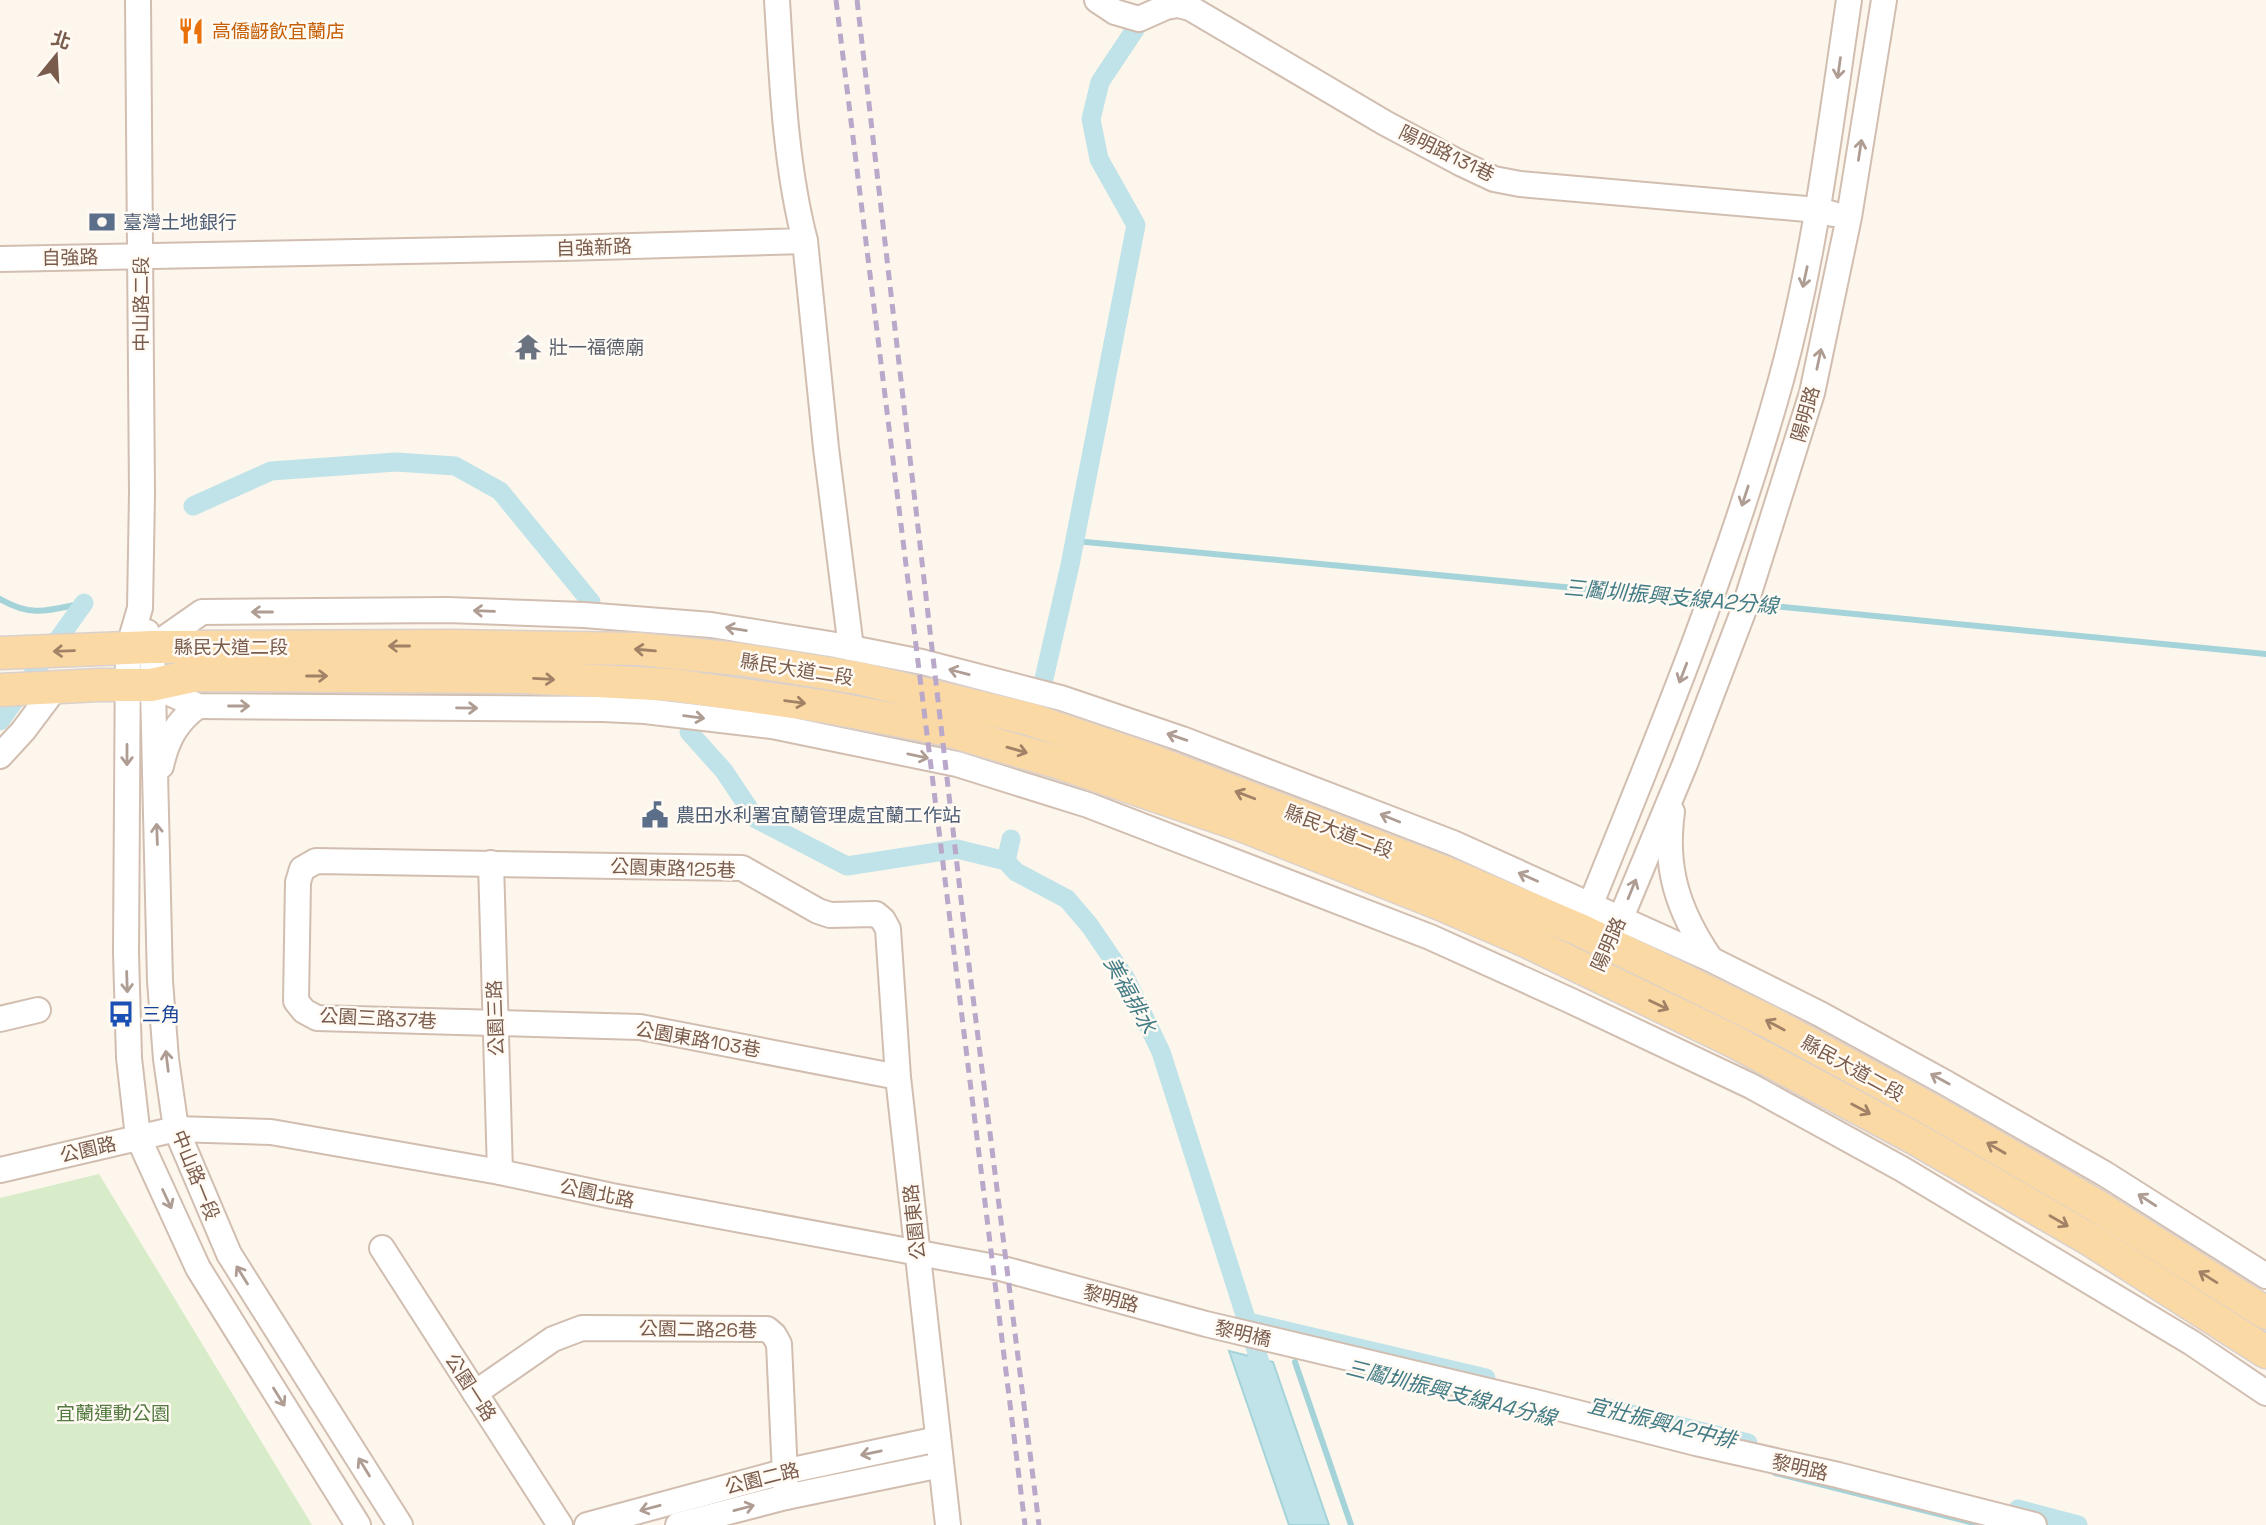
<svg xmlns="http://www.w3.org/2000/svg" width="2266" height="1525" font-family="'Space Grotesk','Noto Sans TC',sans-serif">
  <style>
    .green { fill: #d8ecc9 }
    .water { fill: #bfe3e8; stroke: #a5d3da; stroke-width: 2 }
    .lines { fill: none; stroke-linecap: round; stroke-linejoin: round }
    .stream { stroke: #a5d3da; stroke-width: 6 }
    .canal { stroke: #bfe3e8; stroke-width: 19 }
    .minor-casing { stroke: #d1beb0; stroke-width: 28 }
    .major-casing { stroke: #dad1cd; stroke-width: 35 }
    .minor { stroke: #fff; stroke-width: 24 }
    .major { stroke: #fbd9a5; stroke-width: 32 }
    .rail { stroke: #b9a8c9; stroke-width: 5; stroke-dasharray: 10 7; stroke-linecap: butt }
    .oneway { stroke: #af9d94 }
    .oneway2 { stroke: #a18267 }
    .labels { text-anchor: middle; stroke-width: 5; stroke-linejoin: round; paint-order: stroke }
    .food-label { font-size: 19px; fill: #c56008; stroke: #fffaf3; text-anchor: start }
    .street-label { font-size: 19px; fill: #7a5c4d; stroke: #fffaf3 }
    .service-label { font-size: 19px; fill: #4e5e75; stroke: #fffaf3; text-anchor: start }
    .worship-label { font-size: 19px; fill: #5b616d; stroke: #fffaf3; text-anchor: start }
    .transit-label { font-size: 19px; fill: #164399; stroke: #fffaf3; text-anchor: start }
    .park-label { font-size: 19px; fill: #537a41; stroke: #fffaf3 }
    .water-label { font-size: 21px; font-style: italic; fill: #437c86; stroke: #fffaf3 }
  </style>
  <rect width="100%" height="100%" fill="#fdf6ec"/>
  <path class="green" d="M 99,1174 L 312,1525 L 0,1525 L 0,1198 Z"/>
  <path class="water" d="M 1229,1351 L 1273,1362 L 1329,1525 L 1289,1525 Z"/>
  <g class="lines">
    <g class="stream">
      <path d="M 1075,541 L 1703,600"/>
      <path d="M 0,599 C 33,618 49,610 84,603"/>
      <path d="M 1714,601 L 1742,604"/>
      <path d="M 1752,604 L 2266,654"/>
      <path d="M 1295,1362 L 1351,1525"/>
      <path d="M 1775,1473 L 1982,1525"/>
    </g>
    <g class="canal">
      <path d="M 193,506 L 271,471 L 396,462 L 455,466 L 500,491 L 591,602"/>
      <path d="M 1043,683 L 1070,565 L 1136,225 L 1099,159 L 1091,119 L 1100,82 L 1148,10"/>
      <path d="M 0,721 L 84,603"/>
      <path d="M 689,732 L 724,771 L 756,819 L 847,866 L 957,849 L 1006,861 L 1016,872 L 1067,899 L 1090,926 L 1126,979 L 1161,1052 L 1267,1384"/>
      <path d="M 1006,861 L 1011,839"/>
      <path d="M 1253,1323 L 1486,1378"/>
      <path d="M 1607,1408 L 1748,1443"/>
      <path d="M 2018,1509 L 2078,1525"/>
    </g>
    <g class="minor-casing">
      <g id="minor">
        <path d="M 138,0 L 142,494 L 140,608 L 128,649 L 126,953 L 129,1058 L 138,1137 L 198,1268 L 358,1525"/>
        <path d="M 1097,0 L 1115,12 L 1139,19 L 1166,7 L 1178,5 L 1190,8 L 1385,123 L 1460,163 L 1494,179 L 1520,184 L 1818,210 L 1833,214"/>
        <path d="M 805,241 L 826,448 L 851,648"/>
        <path d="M 0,259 L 563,248 L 805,241 C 785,163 782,80 777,0"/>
        <path d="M 147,632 L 152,647 L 160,981 L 166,1059 L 176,1129 L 229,1254 L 400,1525"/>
        <path d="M 152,647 L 202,612 L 447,610 L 584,615 L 711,625 L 836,645 L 922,662 L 1061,698 L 1182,739 L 1453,843 L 1710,959 L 1820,1014 L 1944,1082 L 2105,1174 L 2266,1276"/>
        <path d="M 151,685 L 198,706 L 603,709 L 645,711 L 772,726 L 957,764 L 1088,805 L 1430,937 L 1567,999 L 1751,1086 L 1902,1169 L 2192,1343 L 2266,1393"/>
        <path d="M 0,756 L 23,731 L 56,687"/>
        <path d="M 161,766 C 167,740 176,722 198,706"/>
        <path d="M 1672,812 C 1664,868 1678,911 1710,958"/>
        <path d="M 491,863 L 500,1172"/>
        <path d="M 1585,918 C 1657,741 1730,565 1781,380 C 1815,256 1830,127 1849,0"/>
        <path d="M 1615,932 L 1685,764 L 1743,612 L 1812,393 L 1849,217 L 1884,0"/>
        <path d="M 0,1019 L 38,1010"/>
        <path d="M 898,1077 L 640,1027 L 317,1018 L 304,1011 L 296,1001 L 298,882 L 302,869 L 316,861 L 742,868 L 818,911 L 830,915 L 876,914 L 883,920 L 888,929 L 898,1077 L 948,1525"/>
        <path d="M 0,1170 L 176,1129 L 271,1132 L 500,1172 L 612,1196 L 1000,1268 L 1206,1324 L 1535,1402 L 1696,1443 L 1838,1475 L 2034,1525"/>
        <path d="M 382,1248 L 560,1525"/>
        <path d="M 475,1393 L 553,1339 L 582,1328 L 767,1329 L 774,1335 L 779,1344 L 786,1497"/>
        <path d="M 587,1525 L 783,1472 L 938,1439"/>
        <path d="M 678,1525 L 786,1497 L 941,1465"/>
      </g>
    </g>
    <g class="major-casing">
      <g id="major">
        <path d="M 0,653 L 152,647 L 453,646 L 638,649 L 738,659 L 858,678 L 1029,719 L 1147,759 L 1446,873 L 1580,930 L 1640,959 L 1769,1022 L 1933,1111 L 2097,1206 L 2266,1313"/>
        <path d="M 0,690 L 99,685 L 151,685 L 197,675 L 521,677 L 673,685 L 828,707 L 943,729 L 1060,763 L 1241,825 L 1438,903 L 1526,941 L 1733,1041 L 1916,1139 L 2089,1239 L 2266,1352"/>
      </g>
    </g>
    <use href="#minor" class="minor"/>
    <use href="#major" class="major"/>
    <g class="rail">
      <path d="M 836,0 L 1025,1525"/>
      <path d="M 857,0 L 964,925 L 1039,1525"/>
    </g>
  </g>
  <defs><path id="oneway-shaft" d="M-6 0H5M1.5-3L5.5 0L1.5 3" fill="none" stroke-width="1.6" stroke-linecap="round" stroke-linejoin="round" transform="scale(1.75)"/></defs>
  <g class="oneway">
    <use href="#oneway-shaft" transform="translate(1839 68) rotate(98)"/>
    <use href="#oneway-shaft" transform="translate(1860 150) rotate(-81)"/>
    <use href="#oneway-shaft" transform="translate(1805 277) rotate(102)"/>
    <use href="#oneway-shaft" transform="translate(1819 359) rotate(-78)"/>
    <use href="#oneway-shaft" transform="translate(1745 496) rotate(108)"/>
    <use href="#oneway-shaft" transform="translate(484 611) rotate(-178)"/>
    <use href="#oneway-shaft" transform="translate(262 612) rotate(180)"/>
    <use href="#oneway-shaft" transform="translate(736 629) rotate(-171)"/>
    <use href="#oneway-shaft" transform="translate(959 672) rotate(-165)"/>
    <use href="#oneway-shaft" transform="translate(1683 673) rotate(111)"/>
    <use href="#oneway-shaft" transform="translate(239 706)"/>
    <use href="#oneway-shaft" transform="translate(467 708) rotate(1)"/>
    <use href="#oneway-shaft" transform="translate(694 717) rotate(7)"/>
    <use href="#oneway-shaft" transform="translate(1177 737) rotate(-161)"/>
    <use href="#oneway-shaft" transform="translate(127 755) rotate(90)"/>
    <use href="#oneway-shaft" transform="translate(918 756) rotate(12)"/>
    <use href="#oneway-shaft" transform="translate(1390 818) rotate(-158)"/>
    <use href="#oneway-shaft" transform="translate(157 834) rotate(-92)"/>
    <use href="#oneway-shaft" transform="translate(1528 877) rotate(-156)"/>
    <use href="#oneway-shaft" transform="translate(1632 889) rotate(-68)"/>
    <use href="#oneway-shaft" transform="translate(127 982) rotate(88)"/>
    <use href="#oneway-shaft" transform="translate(167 1061) rotate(-97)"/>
    <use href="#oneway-shaft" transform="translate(1940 1079) rotate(-151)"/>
    <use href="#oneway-shaft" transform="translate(167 1199) rotate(65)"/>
    <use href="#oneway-shaft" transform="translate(2147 1200) rotate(-147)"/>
    <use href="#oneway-shaft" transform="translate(242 1275) rotate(-122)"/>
    <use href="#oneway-shaft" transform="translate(279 1397) rotate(58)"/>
    <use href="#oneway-shaft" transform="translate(871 1453) rotate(168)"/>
    <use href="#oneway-shaft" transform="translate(364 1467) rotate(-122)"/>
    <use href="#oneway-shaft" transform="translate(650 1508) rotate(165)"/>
    <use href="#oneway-shaft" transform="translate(744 1508) rotate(-15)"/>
  </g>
  <g class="oneway2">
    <use href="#oneway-shaft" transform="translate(399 646) rotate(180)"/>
    <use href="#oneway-shaft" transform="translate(645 650) rotate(-175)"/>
    <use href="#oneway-shaft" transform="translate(64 651) rotate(178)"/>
    <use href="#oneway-shaft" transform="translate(317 676)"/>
    <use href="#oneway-shaft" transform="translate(544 679) rotate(3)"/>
    <use href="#oneway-shaft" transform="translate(795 702) rotate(8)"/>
    <use href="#oneway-shaft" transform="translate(1017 750) rotate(16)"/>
    <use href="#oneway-shaft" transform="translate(1245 795) rotate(-159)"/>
    <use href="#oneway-shaft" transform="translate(1659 1005) rotate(26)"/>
    <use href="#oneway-shaft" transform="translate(1775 1025) rotate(-152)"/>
    <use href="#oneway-shaft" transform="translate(1861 1109) rotate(28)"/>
    <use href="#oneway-shaft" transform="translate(1996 1148) rotate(-150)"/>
    <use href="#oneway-shaft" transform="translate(2059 1221) rotate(30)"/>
    <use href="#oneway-shaft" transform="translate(2208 1277) rotate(-148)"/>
  </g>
  <defs>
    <g id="restaurant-bare" transform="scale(2.1)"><path d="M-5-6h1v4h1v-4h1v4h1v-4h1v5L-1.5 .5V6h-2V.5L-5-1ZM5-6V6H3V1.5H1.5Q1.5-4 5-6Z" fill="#e8710a" stroke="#fffaf3" stroke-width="2.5" paint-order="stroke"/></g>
    <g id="bank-bare" transform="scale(2.1)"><path d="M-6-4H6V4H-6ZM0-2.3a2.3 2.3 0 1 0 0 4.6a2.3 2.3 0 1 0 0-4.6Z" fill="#5c6f8a" stroke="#fffaf3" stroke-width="2.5" paint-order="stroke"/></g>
    <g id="temple-bare" transform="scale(2.1)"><path d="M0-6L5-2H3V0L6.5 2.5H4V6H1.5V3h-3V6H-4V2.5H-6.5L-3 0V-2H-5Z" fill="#6b7280" stroke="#fffaf3" stroke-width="2.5" paint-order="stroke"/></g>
    <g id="civic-bare" transform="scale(2.1)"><path d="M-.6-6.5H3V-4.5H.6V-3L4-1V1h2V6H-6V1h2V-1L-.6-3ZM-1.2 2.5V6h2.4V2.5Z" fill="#5c6f8a" stroke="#fffaf3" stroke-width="2.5" paint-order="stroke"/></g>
    <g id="bus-bare" transform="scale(2.1)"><path d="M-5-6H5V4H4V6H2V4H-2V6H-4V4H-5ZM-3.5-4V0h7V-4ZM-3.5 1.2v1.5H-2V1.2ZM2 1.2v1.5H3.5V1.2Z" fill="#1a4fb4" stroke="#fffaf3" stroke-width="2.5" paint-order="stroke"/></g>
  </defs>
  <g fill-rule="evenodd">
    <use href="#restaurant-bare" x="191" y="31"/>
    <use href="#bank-bare" x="102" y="222"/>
    <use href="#temple-bare" x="528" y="347"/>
    <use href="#civic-bare" x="655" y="815"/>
    <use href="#bus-bare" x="121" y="1014"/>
  </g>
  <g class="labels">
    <g class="food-label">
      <text x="212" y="38">高僑齖飲宜蘭店</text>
    </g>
    <g class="street-label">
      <text transform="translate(1447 153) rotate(26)" y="7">陽明路131巷</text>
      <text transform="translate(594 247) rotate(-2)" y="7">自強新路</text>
      <text transform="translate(70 257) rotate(-1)" y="7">自強路</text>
      <text transform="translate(141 304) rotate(-90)" y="7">中山路二段</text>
      <text transform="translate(1805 414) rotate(-74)" y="7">陽明路</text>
      <text x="231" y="654">縣民大道二段</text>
      <text transform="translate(797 669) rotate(9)" y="7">縣民大道二段</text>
      <text transform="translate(1339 831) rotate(21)" y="7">縣民大道二段</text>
      <text transform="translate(673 868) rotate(2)" y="7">公園東路125巷</text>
      <text transform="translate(1608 944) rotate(-66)" y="7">陽明路</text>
      <text transform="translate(378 1018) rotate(3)" y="7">公園三路37巷</text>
      <text transform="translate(495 1018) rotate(-92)" y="7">公園三路</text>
      <text transform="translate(698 1039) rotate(10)" y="7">公園東路103巷</text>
      <text transform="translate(1853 1068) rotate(29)" y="7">縣民大道二段</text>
      <text transform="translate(88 1149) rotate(-13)" y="7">公園路</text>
      <text transform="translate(196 1175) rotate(68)" y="7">中山路一段</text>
      <text transform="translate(597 1193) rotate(12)" y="7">公園北路</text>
      <text transform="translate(914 1222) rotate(-96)" y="7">公園東路</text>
      <text transform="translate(1111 1298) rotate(15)" y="7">黎明路</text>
      <text transform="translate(698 1329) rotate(1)" y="7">公園二路26巷</text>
      <text transform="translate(1243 1333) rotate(13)" y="7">黎明橋</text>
      <text transform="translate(471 1387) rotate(57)" y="7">公園一路</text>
      <text transform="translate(1800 1467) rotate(13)" y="7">黎明路</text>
      <text transform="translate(762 1478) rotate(-14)" y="7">公園二路</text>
    </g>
    <g class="service-label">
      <text x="123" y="229">臺灣土地銀行</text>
      <text x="676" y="822">農田水利署宜蘭管理處宜蘭工作站</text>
    </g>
    <g class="worship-label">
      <text x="549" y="354">壯一福德廟</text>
    </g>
    <g class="transit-label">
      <text x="142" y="1021">三角</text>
    </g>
    <g class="park-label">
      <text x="113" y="1420">宜蘭運動公園</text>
    </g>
    <g class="water-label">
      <text transform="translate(1671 597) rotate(5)" y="7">三鬮圳振興支線A2分線</text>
      <text transform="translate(1130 995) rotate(61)" y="7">美福排水</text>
      <text transform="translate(1451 1393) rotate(14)" y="7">三鬮圳振興支線A4分線</text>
      <text transform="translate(1662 1423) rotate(14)" y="7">宜壯振興A2中排</text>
    </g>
  </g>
  <g transform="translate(56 56) rotate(18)" stroke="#fffaf3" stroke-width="5" paint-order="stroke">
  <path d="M0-5L12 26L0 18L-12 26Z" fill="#7a5c4d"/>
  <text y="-10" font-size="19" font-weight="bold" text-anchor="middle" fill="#7a5c4d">北</text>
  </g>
</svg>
